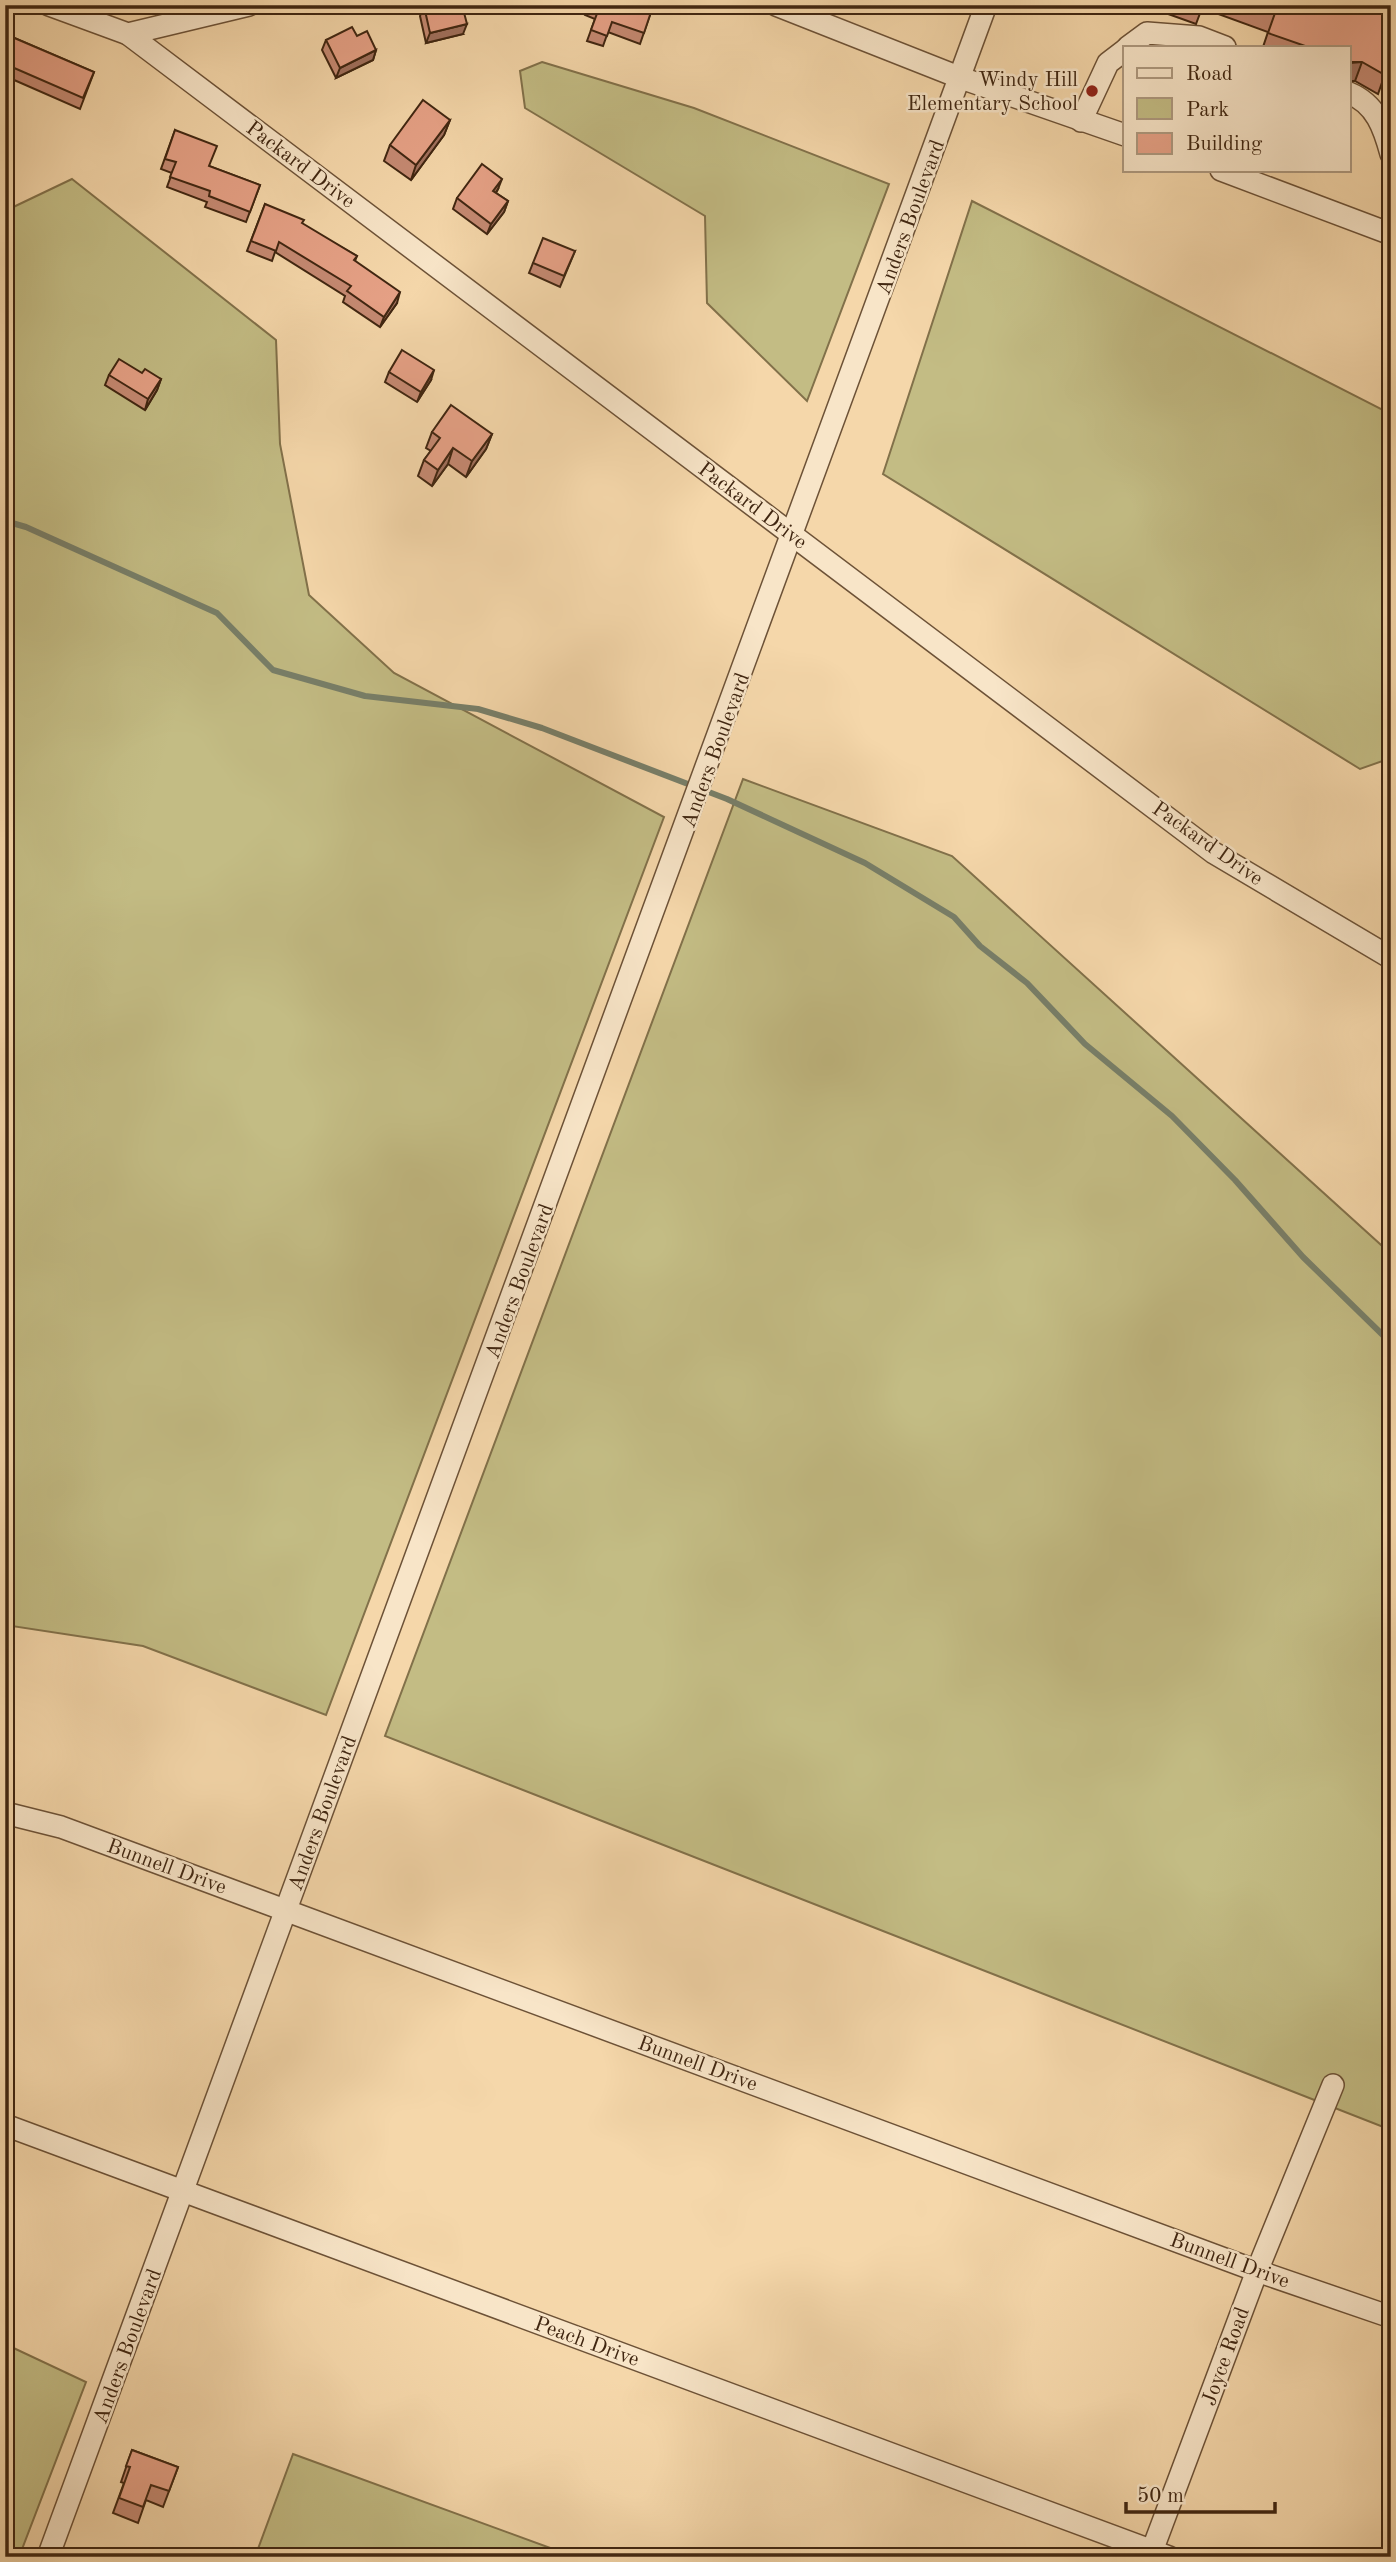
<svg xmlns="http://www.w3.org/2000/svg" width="1396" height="2562" font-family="'Old Standard TT',serif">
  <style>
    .green { fill: #c3bc84; stroke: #82714a; stroke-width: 2 }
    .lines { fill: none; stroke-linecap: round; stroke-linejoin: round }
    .stream { stroke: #787f69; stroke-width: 6 }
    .minor-casing { stroke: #6d5237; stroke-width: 24 }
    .minor { stroke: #f8e5c8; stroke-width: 21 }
    .wall { fill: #c68a73; stroke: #402611; stroke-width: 2 }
    .shaded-wall { fill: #a1715e; stroke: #402611; stroke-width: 2 }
    .building { fill: #e6a186; stroke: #402611; stroke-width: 2 }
    .poi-dot { fill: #8f2418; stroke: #f8e5c8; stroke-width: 2.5 }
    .labels { text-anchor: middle; stroke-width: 5; stroke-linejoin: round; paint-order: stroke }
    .poi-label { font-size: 21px; fill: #402611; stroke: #f8e5c8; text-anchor: end }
    .street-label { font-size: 21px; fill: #402611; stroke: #f8e5c8 }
  </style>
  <rect width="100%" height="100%" fill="#f5d7aa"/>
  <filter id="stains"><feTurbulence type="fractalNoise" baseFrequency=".00286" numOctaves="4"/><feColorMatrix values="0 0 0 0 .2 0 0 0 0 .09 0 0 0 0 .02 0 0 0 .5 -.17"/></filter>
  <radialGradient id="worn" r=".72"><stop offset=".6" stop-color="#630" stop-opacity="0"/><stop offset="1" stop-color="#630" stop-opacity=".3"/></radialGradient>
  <g class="green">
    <path d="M 542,62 L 694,108 L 889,184 L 807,401 L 707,303 L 705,216 L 525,108 L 520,71 Z"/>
    <path d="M 72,179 L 276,340 L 280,444 L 309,595 L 394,673 L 664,817 L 326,1715 L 143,1646 L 5,1625 L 5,211 Z"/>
    <path d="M 972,201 L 1391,414 L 1391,758 L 1360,769 L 883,474 Z"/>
    <path d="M 743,779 L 952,856 L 1391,1254 L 1391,2130 L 385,1736 Z"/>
    <path d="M 5,2344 L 86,2382 L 19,2557 L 5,2557 Z"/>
    <path d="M 293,2454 L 575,2557 L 255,2557 Z"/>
  </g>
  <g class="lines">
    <path class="stream" d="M 5,521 L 26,527 L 217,613 L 273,670 L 365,696 L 478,709 L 542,728 L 727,799 L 865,863 L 954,917 L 980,946 L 1027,983 L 1085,1044 L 1172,1116 L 1235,1180 L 1303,1257 L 1391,1343"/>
    <g class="minor-casing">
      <g id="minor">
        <path d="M 49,5 L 128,34 L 249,5"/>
        <path d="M 776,5 L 961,78 L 1125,135"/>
        <path d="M 128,34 L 1214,853 L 1391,958"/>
        <path d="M 1128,47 L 1147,33 L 1199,37 L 1225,47"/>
        <path d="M 1349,93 C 1376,104 1384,128 1391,154"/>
        <path d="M 1081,121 L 1108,63 L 1125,50"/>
        <path d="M 1221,170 L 1391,234"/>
        <path d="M 5,1813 L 61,1827 L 1257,2271 L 1391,2317"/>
        <path d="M 5,2125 L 1169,2557"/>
        <path d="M 1152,2551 L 1257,2271 L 1333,2085"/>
        <path d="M 48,2557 L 986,5"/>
      </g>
    </g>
    <use href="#minor" class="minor"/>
  </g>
  <g class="wall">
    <path d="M 588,5 L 643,5 L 652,9 L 640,44 L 608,32 L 603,46 L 587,41 L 595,19 L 585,15 Z"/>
    <path d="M 1143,5 L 1391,5 L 1391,73 L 1386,71 L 1378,94 L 1355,81 L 1349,81 L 1349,47 L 1263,47 L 1268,32 L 1202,8 L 1196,24 Z"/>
    <path d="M 424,6 L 463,34 L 426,43 L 420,16 Z"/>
    <path d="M 5,34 L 94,72 L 80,109 L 5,76 Z"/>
    <path d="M 357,36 L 376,50 L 373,60 L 336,78 L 322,50 L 326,40 Z"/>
    <path d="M 450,120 L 444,135 L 411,180 L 384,161 L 390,145 Z"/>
    <path d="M 175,130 L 209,166 L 260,185 L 246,222 L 205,207 L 207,202 L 167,187 L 172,173 L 161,169 Z"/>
    <path d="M 498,189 L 496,193 L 508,201 L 504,212 L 487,234 L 453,209 L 457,198 Z"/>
    <path d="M 265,204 L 357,256 L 355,261 L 397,303 L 380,327 L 343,302 L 345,296 L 275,252 L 272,261 L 247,251 Z"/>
    <path d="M 575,251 L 560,287 L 529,273 L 533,263 Z"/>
    <path d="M 389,372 L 431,380 L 417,402 L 385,382 Z"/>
    <path d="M 142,373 L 161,379 L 157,390 L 145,410 L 105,385 L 109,375 Z"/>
    <path d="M 432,432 L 492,434 L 486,449 L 466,477 L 448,464 L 432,486 L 418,476 L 424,460 L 431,451 L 426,448 Z"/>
    <path d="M 132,2450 L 178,2467 L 163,2507 L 146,2500 L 138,2523 L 113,2513 L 124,2483 L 121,2482 Z"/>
  </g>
  <g class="shaded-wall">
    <path d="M 467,24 L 463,34 L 426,43 L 430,33 Z"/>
    <path d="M 376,50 L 373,60 L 336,78 L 340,68 Z"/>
    <path d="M 1362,62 L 1355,81 L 1349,81 L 1350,63 Z"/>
    <path d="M 450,120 L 444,135 L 411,180 L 416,165 Z"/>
    <path d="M 502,179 L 498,189 L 490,201 L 493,191 Z"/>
    <path d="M 508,201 L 504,212 L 487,234 L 491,224 Z"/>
    <path d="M 400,292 L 397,303 L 380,327 L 384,317 Z"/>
    <path d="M 434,370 L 431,380 L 417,402 L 421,392 Z"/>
    <path d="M 161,379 L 157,390 L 145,410 L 148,399 Z"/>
    <path d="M 492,434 L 486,449 L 466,477 L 472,461 Z"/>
    <path d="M 453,448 L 448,464 L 432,486 L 438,470 Z"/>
  </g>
  <g class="building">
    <path d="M 426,5 L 462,5 L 467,24 L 430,33 L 424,6 Z"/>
    <path d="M 590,5 L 643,5 L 652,9 L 644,33 L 612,22 L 607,36 L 591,30 L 599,8 Z"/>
    <path d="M 1255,5 L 1391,5 L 1391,59 L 1385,75 L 1362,62 L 1349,62 L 1349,47 L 1308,47 L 1268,33 L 1275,13 Z"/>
    <path d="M 352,27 L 357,36 L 367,31 L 376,50 L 340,68 L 326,40 Z"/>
    <path d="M 5,34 L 94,72 L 83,98 L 5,64 Z"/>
    <path d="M 423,100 L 450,120 L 416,165 L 390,145 Z"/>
    <path d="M 175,130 L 217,146 L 209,166 L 260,185 L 250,212 L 209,196 L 210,191 L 170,177 L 176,162 L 165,159 Z"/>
    <path d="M 482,164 L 502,179 L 493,191 L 508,201 L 491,224 L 457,198 Z"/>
    <path d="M 265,204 L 304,220 L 302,223 L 357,256 L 354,260 L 400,292 L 384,317 L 347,291 L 351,286 L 279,242 L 276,251 L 251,241 Z"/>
    <path d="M 543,238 L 575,251 L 564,276 L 533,263 Z"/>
    <path d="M 402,350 L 434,370 L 421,392 L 389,372 Z"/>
    <path d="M 119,359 L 142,373 L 145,369 L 161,379 L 148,399 L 109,375 Z"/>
    <path d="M 451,405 L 492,434 L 472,461 L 453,448 L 438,470 L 424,460 L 440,438 L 432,432 Z"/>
    <path d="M 5,1717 L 12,1718 L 7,1744 L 5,1744 Z"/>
    <path d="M 132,2450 L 178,2467 L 169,2491 L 151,2485 L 143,2507 L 119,2498 L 130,2467 L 126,2466 Z"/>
  </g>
  <circle class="poi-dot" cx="1092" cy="91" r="7"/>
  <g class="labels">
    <g class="poi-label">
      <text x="1078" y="86">Windy Hill<tspan x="1078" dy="24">Elementary School</tspan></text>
    </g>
    <g class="street-label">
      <text transform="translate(301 164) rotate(37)" y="7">Packard Drive</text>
      <text transform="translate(910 217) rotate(-70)" y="7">Anders Boulevard</text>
      <text transform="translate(753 505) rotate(37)" y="7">Packard Drive</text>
      <text transform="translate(715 750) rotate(-70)" y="7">Anders Boulevard</text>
      <text transform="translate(1208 843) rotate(35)" y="7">Packard Drive</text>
      <text transform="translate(519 1281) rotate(-70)" y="7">Anders Boulevard</text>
      <text transform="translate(322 1813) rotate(-70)" y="7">Anders Boulevard</text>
      <text transform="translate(167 1866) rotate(20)" y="7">Bunnell Drive</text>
      <text transform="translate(698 2063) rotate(20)" y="7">Bunnell Drive</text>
      <text transform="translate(1230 2260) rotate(20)" y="7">Bunnell Drive</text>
      <text transform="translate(587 2341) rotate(20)" y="7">Peach Drive</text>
      <text transform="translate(127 2346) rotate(-70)" y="7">Anders Boulevard</text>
      <text transform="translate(1225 2356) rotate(-70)" y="7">Joyce Road</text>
    </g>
  </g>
  <rect width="1396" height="2562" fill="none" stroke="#f5d7aa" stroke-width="28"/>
  <rect x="7" y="7" width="1382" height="2548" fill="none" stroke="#402611" stroke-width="3.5"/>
  <rect x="14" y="14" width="1368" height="2534" fill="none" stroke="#402611" stroke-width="2"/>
  <rect x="1123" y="46" width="228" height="126" fill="#f8e5c8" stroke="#ae997f" stroke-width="2"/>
  <rect x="1137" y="68" width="35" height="10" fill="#f8e5c8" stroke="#ae997f" stroke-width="2"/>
  <text x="1186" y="80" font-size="21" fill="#402611">Road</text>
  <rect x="1137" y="98" width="35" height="21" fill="#c3bc84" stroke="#ae997f" stroke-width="2"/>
  <text x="1186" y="116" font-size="21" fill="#402611">Park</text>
  <rect x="1137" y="133" width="35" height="21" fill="#e6a186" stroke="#ae997f" stroke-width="2"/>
  <text x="1186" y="150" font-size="21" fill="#402611">Building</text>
  <path d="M1126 2502v10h149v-10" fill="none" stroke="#402611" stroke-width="3.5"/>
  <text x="1137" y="2502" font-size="21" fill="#402611" stroke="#f8e5c8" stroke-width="5" paint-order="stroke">50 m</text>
  <rect width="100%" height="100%" filter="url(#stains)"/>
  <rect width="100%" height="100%" fill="url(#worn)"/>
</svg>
